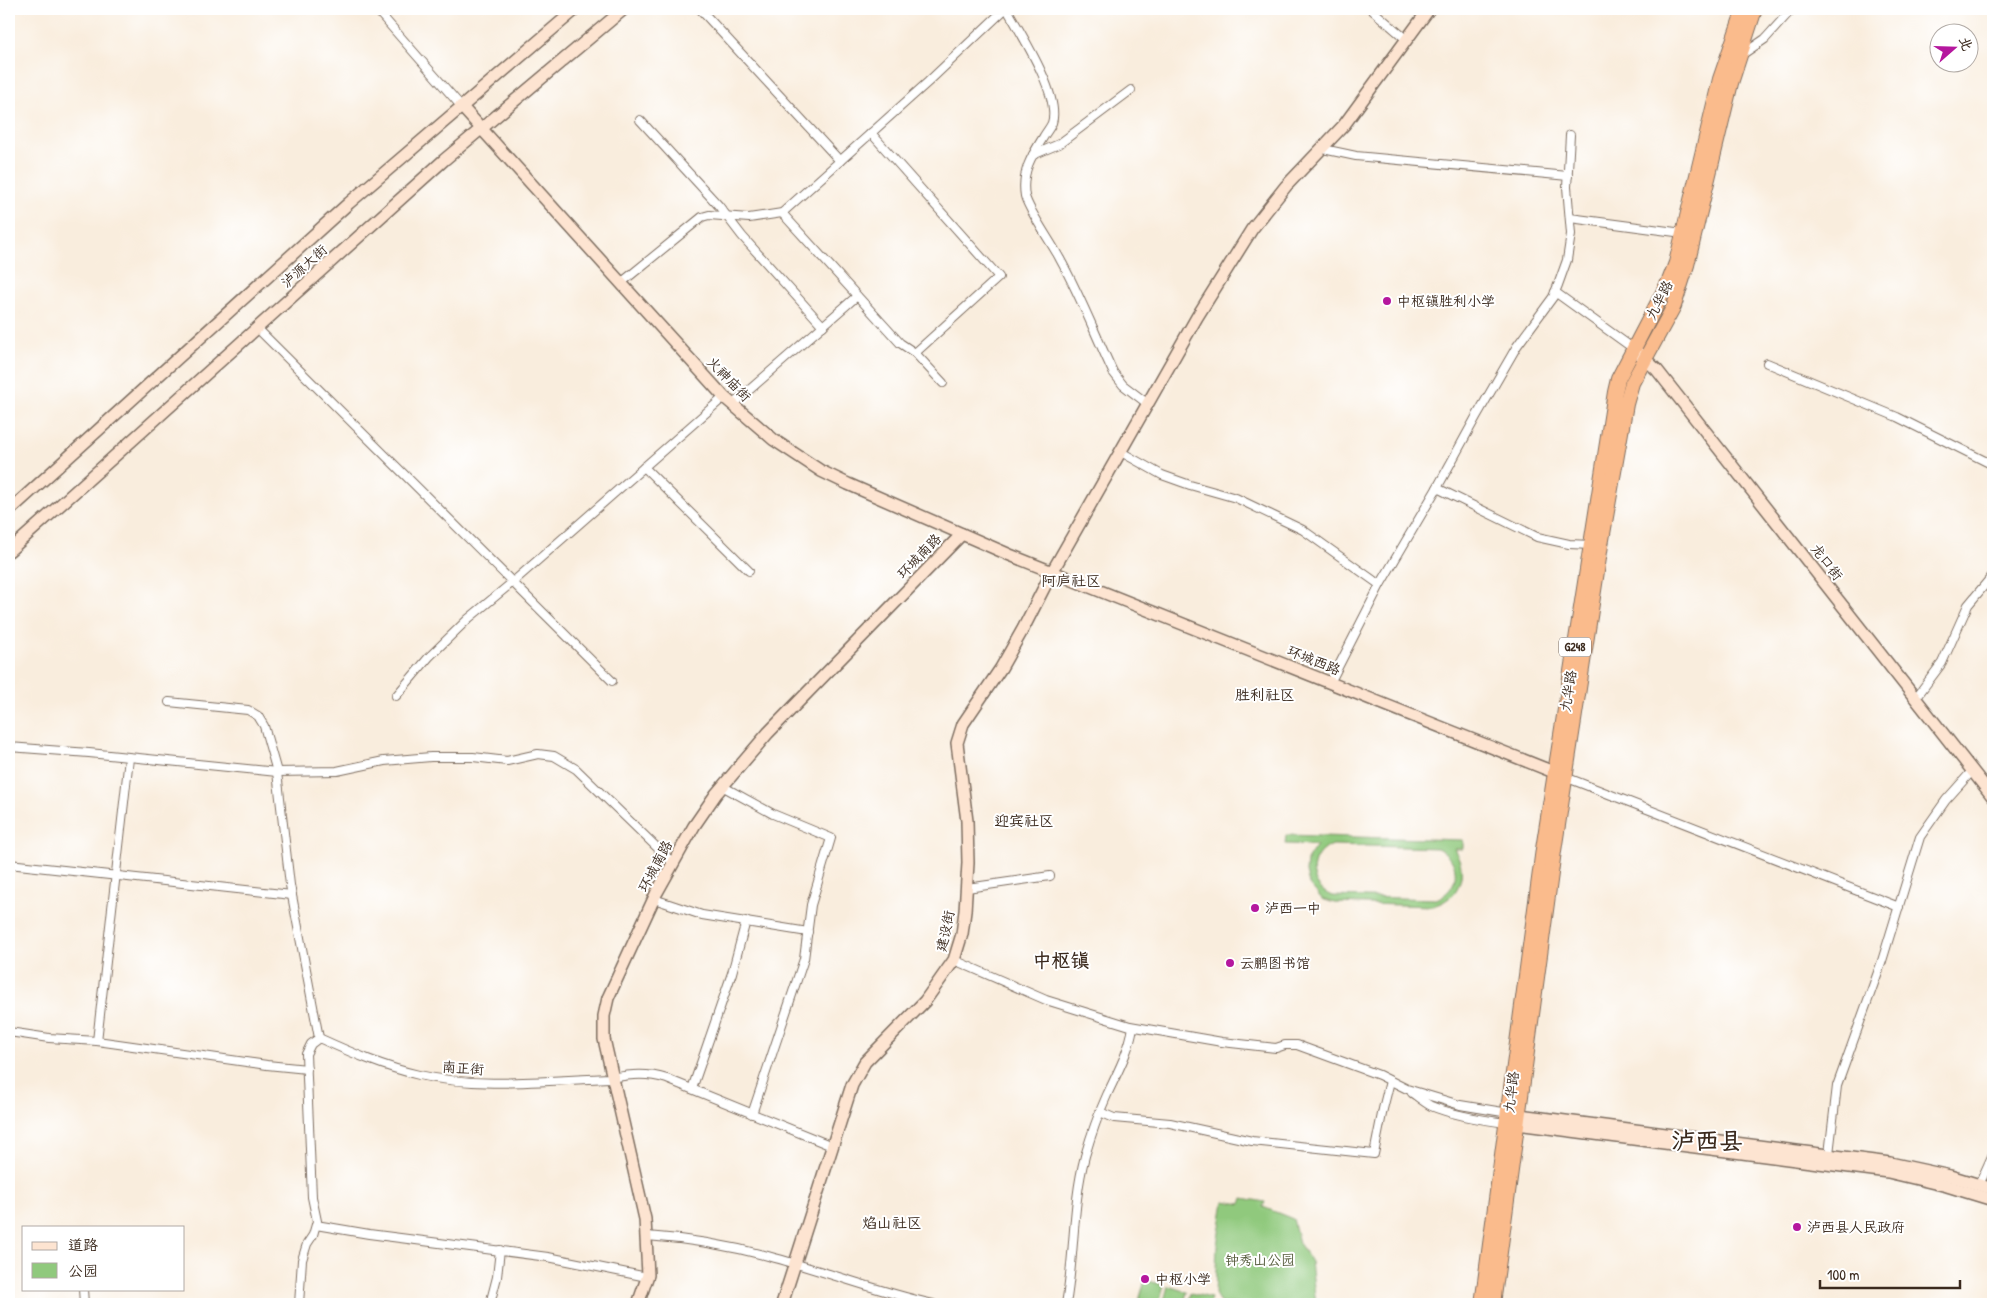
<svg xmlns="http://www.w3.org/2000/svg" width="2002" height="1313" font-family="'Patrick Hand','LXGW WenKai TC',sans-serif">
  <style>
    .green { fill: #90c97d; stroke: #667a4e; fill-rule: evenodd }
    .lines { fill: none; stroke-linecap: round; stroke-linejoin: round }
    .street-casing { stroke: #7e6e61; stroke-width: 10 }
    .secondary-casing { stroke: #7e6e61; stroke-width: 14 }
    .highway-casing { stroke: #7e6e61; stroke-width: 16 }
    .street { stroke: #fff; stroke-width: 8 }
    .secondary { stroke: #fde4d1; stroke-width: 11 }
    .highway { stroke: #fabb8c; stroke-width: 14 }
    .poi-dot { fill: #b5179e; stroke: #fff; stroke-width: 2 }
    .labels { text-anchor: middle; stroke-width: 4; stroke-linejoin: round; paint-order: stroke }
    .shield { fill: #fff; stroke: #766a62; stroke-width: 1 }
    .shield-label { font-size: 12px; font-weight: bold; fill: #3b2a1e }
    .street-label { font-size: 14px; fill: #3b2a1e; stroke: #fff }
    .poi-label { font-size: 14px; fill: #3b2a1e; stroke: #fff; text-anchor: start }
    .park-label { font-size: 14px; fill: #545a3a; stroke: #fff }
    .neighbourhood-label { font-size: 15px; fill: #3b2a1e; stroke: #fff }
    .district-label { font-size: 19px; font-weight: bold; fill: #3b2a1e; stroke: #fff }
    .town-label { font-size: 24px; font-weight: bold; fill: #3b2a1e; stroke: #fff }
  </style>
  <rect width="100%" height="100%" fill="#fff"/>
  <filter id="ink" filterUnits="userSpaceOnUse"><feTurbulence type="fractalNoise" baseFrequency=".02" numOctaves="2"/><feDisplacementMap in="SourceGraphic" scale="10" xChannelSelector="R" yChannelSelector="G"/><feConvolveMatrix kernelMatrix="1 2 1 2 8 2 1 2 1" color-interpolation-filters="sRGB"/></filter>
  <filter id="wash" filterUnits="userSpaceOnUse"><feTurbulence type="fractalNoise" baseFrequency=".0096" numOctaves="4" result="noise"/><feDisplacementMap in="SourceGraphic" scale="20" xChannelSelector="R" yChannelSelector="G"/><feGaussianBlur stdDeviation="1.12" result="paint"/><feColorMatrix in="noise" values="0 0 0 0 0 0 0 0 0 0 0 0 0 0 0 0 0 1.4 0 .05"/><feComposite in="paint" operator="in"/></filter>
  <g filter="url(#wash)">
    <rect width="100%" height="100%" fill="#f9eddd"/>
    <g class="green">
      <path d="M 1286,835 L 1463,840 L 1463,849 L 1454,849 C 1470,873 1459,900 1432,906 L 1334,903 L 1322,899 L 1309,884 L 1306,872 L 1307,860 L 1317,845 L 1285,844 ZM 1333,845 L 1437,848 C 1462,859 1461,890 1436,899 L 1332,896 C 1307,886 1307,853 1333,845 Z"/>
      <path d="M 1243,1198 L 1265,1202 L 1263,1207 L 1293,1219 L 1299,1243 L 1311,1262 L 1316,1304 L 1221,1304 L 1215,1294 L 1217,1245 L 1224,1201 L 1241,1204 Z"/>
      <path d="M 1145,1280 L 1164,1285 L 1159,1304 L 1138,1304 Z"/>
      <path d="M 1168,1286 L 1187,1292 L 1184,1304 L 1163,1304 Z"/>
      <path d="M 1191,1293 L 1211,1298 L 1209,1304 L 1188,1304 Z"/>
    </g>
  </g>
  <g filter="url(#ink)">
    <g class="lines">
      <g class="street-casing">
        <g id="street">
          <path d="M 376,9 L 461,106"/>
          <path d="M 700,9 L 840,161"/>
          <path d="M 1007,9 C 1021,34 1061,96 1052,123 C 1050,128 1046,132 1044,136 C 1032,155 1021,172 1025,196 C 1028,210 1052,243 1060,259 C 1080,295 1095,334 1113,372 L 1123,385 L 1148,404"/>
          <path d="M 1371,9 L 1407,40"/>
          <path d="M 1740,56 L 1765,39 L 1792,9"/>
          <path d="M 640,120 L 719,206 L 742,236 L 823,326"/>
          <path d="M 871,133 L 999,277 L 915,353"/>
          <path d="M 1323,149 L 1356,156 L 1568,176"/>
          <path d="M 1033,155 L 1059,144 L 1131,90"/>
          <path d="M 782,213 L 900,343 L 915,353 L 943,383"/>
          <path d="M 1570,218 L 1683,233"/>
          <path d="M 621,283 L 702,217 L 709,215 L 749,218 L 782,213 L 928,82 L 1005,9"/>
          <path d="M 1555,292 L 1634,349"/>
          <path d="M 257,328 L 612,681"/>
          <path d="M 1767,363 L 1897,417 L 1993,465"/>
          <path d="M 732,405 L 857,296"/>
          <path d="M 1121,452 L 1162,475 L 1190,485 L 1236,498 L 1303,530 L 1380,585"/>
          <path d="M 644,467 L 749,571"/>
          <path d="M 1437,488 L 1537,537 L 1569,544 L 1591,545"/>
          <path d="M 1330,683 L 1380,585 L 1437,488 L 1476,417 L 1517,346 L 1553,297 L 1558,285 L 1567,260 L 1571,234 L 1567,187 L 1570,135"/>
          <path d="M 396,696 L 429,657 L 468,619 L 514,581 L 724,397"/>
          <path d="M 1915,699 L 1942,663 L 1968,605 L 1993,575"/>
          <path d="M 169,702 L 248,710 L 258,716 L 264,726 L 277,772 L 290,885 L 319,1038"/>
          <path d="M 9,747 L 89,753 L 277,772 L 337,771 L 384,761 L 431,757 L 473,757 L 507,761 L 538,754 L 554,756 L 576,769 L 673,863"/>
          <path d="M 1565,777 L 1899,907"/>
          <path d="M 722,786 L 773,814 L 831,838 L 811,905 L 804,959 L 752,1114"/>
          <path d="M 9,864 L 292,895"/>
          <path d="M 967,888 L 1050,876"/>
          <path d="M 654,899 L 702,915 L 808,932"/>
          <path d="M 954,960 L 1046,1000 L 1130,1026 L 1222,1042 L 1276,1048 L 1285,1045 L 1297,1045 L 1379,1075 L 1407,1089 L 1460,1105 L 1509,1113"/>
          <path d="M 9,1032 L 49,1038 L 97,1041 L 267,1065 L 307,1069"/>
          <path d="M 319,1038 C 352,1053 384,1067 419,1075 C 480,1089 550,1080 612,1078 C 632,1074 648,1073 667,1079 L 832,1146"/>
          <path d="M 97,1041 L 129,758"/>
          <path d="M 692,1089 L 732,973 L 746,921"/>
          <path d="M 1412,1093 C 1418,1097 1425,1103 1431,1106 C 1455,1116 1482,1120 1507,1123"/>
          <path d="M 1100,1112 L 1114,1118 L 1170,1123 L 1252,1141 L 1374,1154 L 1383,1109 L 1390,1081"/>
          <path d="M 1829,1154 L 1837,1086 L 1882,961 L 1920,837 L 1946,800 L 1972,771"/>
          <path d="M 1979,1185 L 1993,1154"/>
          <path d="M 316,1225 L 369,1234 L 548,1257 L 647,1277"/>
          <path d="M 647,1236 C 690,1239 733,1246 775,1258 C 828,1272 879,1292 933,1304"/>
          <path d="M 83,1289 L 84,1304"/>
          <path d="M 299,1304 L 302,1260 L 307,1244 L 313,1235 L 317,1221 L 312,1197 L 306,1054 L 311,1044 L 319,1038"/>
          <path d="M 490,1304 L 497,1277 L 500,1250"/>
          <path d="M 1066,1304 C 1075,1254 1072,1205 1085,1156 C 1091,1135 1098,1115 1107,1095 C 1117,1073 1129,1052 1133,1027"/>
        </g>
      </g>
      <g class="secondary-casing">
        <g id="secondary">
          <path d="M 461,106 L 724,397 L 774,440 L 821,471 L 848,484 L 1010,555 L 1561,775"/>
          <path d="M 1634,349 L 1657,370 L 1993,797"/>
          <path d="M 9,511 L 349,203 L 576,9"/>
          <path d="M 9,551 L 444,160 L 624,9"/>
          <path d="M 1512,1114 L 1890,1163 L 1950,1176 L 1993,1189"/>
          <path d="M 1509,1123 L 1888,1172 L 1947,1186 L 1993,1200"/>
          <path d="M 638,1304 L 648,1275 L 645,1219 L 604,1039 L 604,1016 L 608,998 L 656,894 L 694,826 L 716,794 L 768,733 L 962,534"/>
          <path d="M 782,1304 L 852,1085 L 865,1062 L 925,1001 L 954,960 L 962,934 L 965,911 L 968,863 L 967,821 L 957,743 L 963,724 L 1001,668 L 1023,629 L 1052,572 L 1197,317 L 1252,229 L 1286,186 L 1344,125 L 1429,9"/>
        </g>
      </g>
      <g class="highway-casing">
        <g id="highway">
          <path d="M 1482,1304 L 1543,849 L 1615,392 L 1618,379 L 1669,281 L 1676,263 L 1720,79 L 1744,9"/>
          <path d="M 1493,1304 L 1554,851 L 1601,545 L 1626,404 L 1632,383 L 1674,306 L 1687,265 L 1731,83 L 1755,9"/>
        </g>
      </g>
      <use href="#street" class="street"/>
      <use href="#secondary" class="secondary"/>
      <use href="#highway" class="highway"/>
    </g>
  </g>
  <g class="poi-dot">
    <circle cx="1387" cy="301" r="5"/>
    <circle cx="1255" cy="908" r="5"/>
    <circle cx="1230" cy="963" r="5"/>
    <circle cx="1797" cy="1227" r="5"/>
    <circle cx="1145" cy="1279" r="5"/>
  </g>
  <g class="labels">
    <rect class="shield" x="1559" y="637.5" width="32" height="19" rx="4"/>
    <g class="shield-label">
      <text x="1575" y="651">G248</text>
    </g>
    <g class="street-label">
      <text transform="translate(304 266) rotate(-42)" y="5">泸源大街</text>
      <text transform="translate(1659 300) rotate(-63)" y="5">九华路</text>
      <text transform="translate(729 379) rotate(46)" y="5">火神庙街</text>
      <text transform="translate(919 556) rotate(-46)" y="5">环城南路</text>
      <text transform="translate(1827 562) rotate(52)" y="5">龙口街</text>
      <text transform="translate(1314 660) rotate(22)" y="5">环城西路</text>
      <text transform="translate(1568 691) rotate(-81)" y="5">九华路</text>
      <text transform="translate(655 866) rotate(-62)" y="5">环城南路</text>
      <text transform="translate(945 931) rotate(-78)" y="5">建设街</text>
      <text transform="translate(463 1068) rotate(4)" y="5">南正街</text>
      <text transform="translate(1511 1092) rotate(-83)" y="5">九华路</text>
    </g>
    <g class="poi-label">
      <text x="1397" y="306">中枢镇胜利小学</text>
      <text x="1265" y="913">泸西一中</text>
      <text x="1240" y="968">云鹏图书馆</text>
      <text x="1807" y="1232">泸西县人民政府</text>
      <text x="1155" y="1284">中枢小学</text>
    </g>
    <g class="park-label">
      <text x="1260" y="1265">钟秀山公园</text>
    </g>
    <g class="neighbourhood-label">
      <text x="1071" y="586">阿庐社区</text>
      <text x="1265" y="700">胜利社区</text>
      <text x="1024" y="826">迎宾社区</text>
      <text x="892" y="1228">焰山社区</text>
    </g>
    <g class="district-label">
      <text x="1061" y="967">中枢镇</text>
    </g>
    <g class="town-label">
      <text x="1707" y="1149">泸西县</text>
    </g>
  </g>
  <rect width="2002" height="1313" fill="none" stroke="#fff" stroke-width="30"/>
  <rect x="22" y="1226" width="162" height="65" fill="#ffffff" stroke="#b1aaa5"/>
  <rect x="32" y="1242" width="25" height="8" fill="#fde4d1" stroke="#b1aaa5"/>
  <text x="68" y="1250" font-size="15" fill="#3b2a1e">道路</text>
  <rect x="32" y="1263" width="25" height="15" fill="#90c97d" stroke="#b1aaa5"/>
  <text x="68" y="1276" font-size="15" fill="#3b2a1e">公园</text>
  <g transform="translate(1954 48) rotate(70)"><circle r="24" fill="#ffffff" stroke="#b1aaa5"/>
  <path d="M0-4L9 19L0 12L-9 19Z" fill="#b5179e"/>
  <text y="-8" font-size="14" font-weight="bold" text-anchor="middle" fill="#3b2a1e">北</text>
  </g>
  <path d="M1820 1280v8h140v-8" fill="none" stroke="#3b2a1e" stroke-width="2.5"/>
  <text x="1827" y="1280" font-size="15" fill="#3b2a1e" stroke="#ffffff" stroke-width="4" paint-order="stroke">100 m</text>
</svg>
